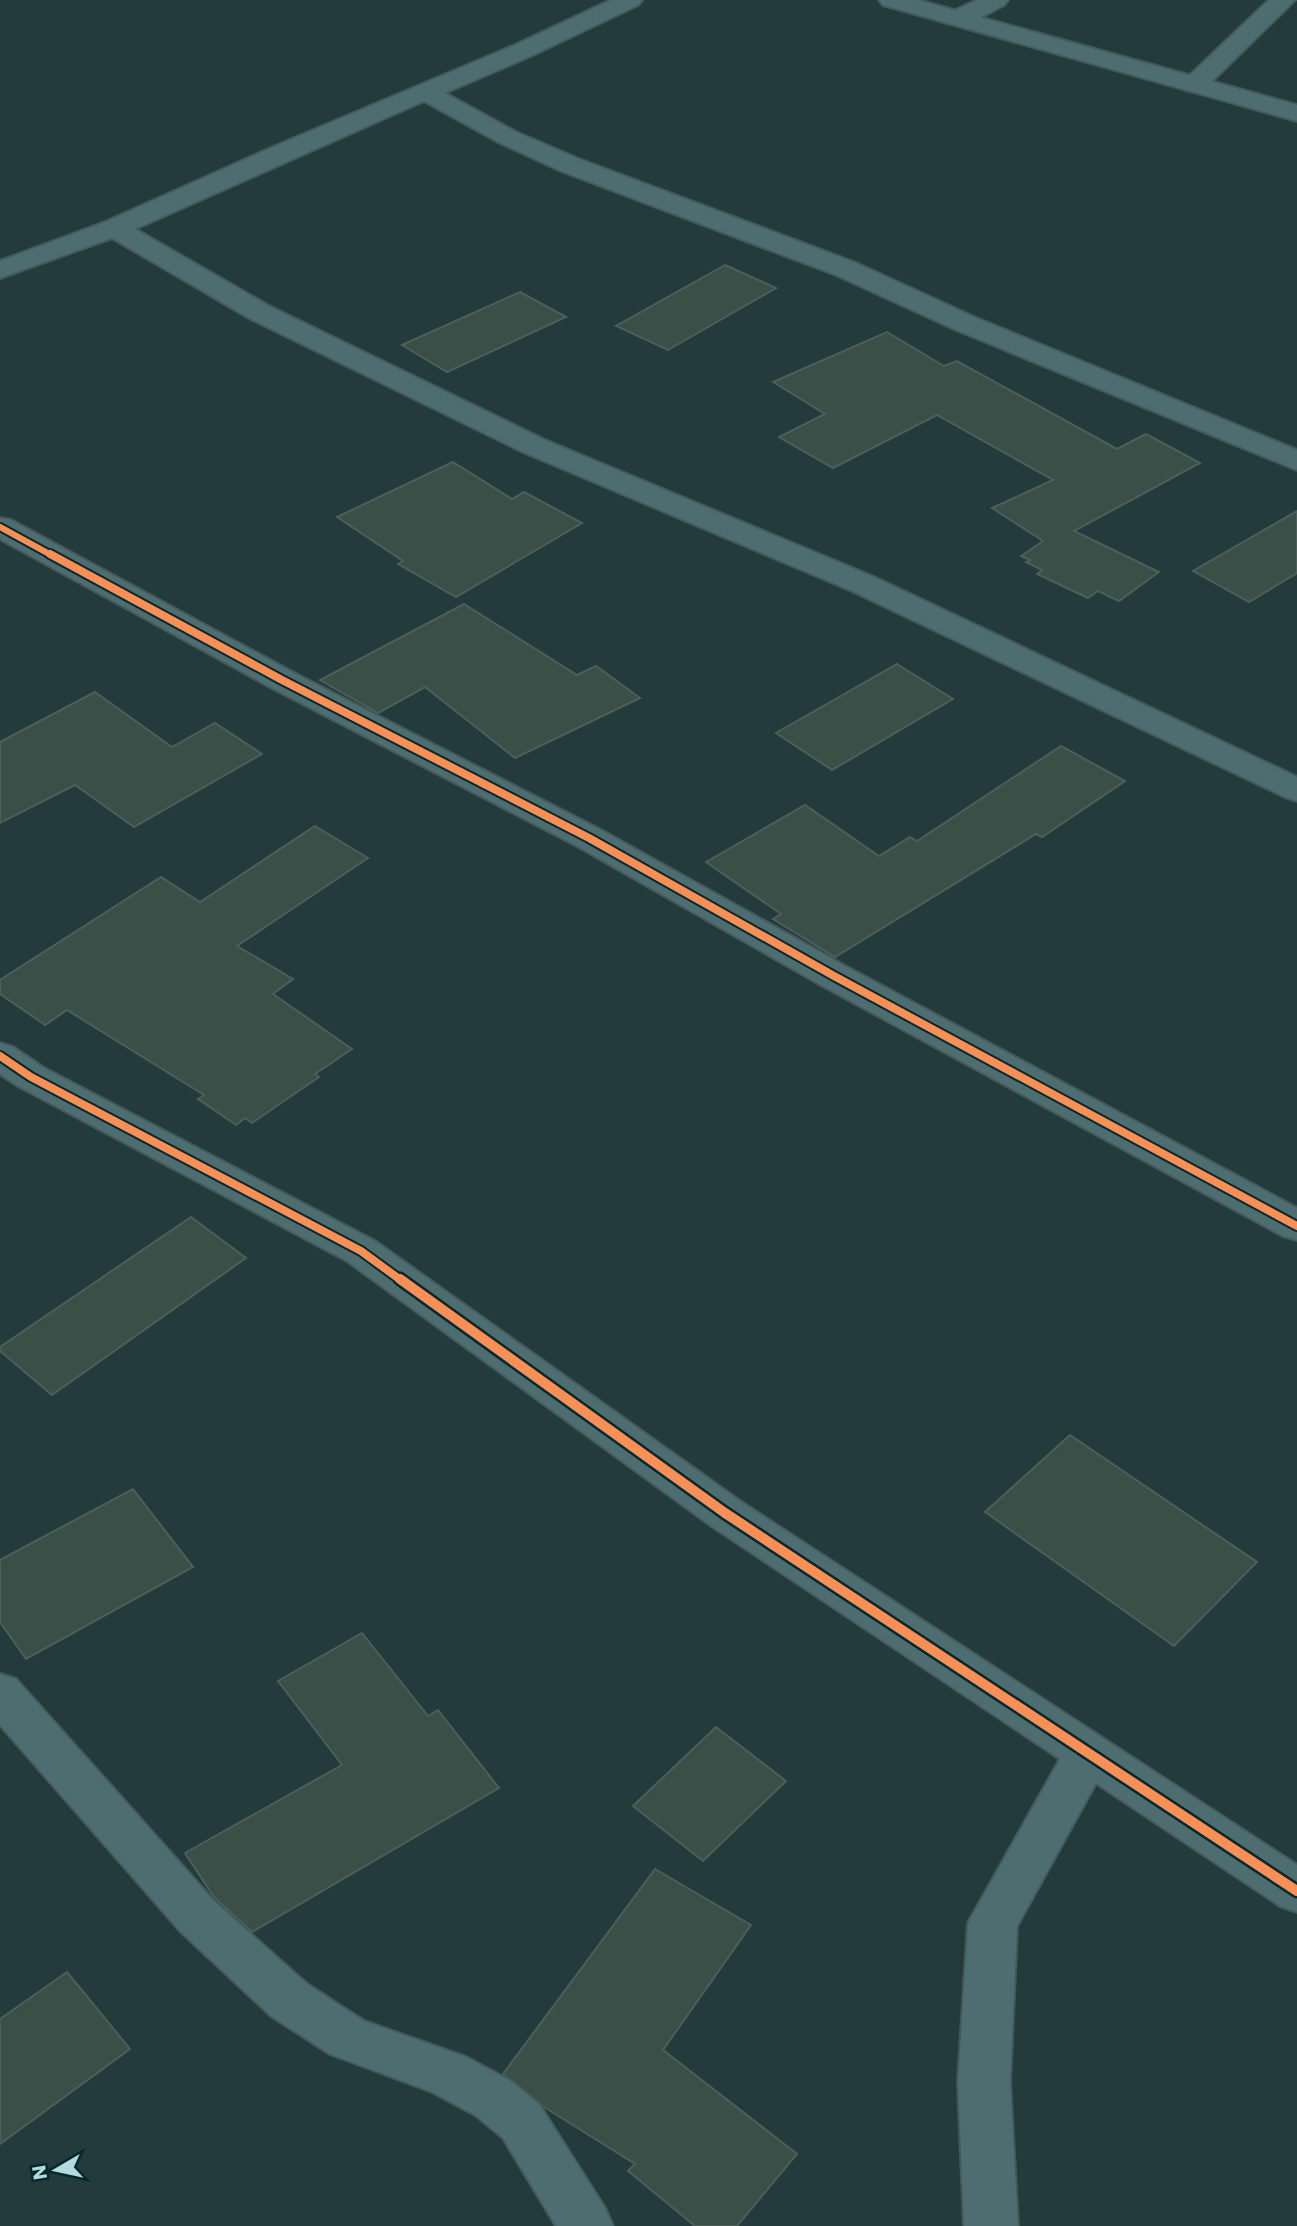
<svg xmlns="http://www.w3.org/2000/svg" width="1297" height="2226" font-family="Poppins,sans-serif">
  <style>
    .building { fill: #3a4f48; stroke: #4c5f58; stroke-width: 2 }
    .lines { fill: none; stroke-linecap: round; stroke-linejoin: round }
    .street-casing { stroke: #44595c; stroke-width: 4 }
    .secondary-casing { stroke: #44595c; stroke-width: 4 }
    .street { fill: #4e6d70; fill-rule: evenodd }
    .secondary { fill: #4e6d70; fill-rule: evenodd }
    .cycleway-far2-casing { stroke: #05282c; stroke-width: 10 }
    .cycleway-far1-casing { stroke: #05282c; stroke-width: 12 }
    .cycleway-casing { stroke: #05282c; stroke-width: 15 }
    .cycleway-far2 { stroke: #f78f57; stroke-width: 6 }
    .cycleway-far1 { stroke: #f78f57; stroke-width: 8 }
    .cycleway { stroke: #f78f57; stroke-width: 10 }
  </style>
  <rect width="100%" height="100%" fill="#233b3d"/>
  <g class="building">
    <path d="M 725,265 L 776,288 L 668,350 L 616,326 Z"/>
    <path d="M 520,292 L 566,317 L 447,372 L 402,345 Z"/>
    <path d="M 887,332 L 944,366 L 957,361 L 1117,449 L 1146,434 L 1200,463 L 1074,531 L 1159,572 L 1119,601 L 1098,591 L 1088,598 L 1037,574 L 1042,570 L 1026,562 L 1030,560 L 1021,556 L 1043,541 L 992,508 L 1053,480 L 937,415 L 833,468 L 779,437 L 825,414 L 773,382 Z"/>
    <path d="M 453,462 L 512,499 L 524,492 L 582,523 L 456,597 L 398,564 L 403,561 L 337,517 Z"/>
    <path d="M 1297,511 L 1297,573 L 1249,602 L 1193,571 Z"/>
    <path d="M 464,604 L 577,675 L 596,666 L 640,698 L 515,758 L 425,687 L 378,713 L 320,680 Z"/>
    <path d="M 897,664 L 953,699 L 832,770 L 776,733 Z"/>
    <path d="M 95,692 L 172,747 L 215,723 L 262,754 L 134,827 L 75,785 L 0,823 L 0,742 Z"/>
    <path d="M 1061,746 L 1125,781 L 1042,837 L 1036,834 L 835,957 L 773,919 L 781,914 L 706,862 L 805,805 L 879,856 L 910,837 L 917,841 Z"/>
    <path d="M 315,826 L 368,858 L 237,946 L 293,979 L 273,994 L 352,1049 L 315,1074 L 319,1077 L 252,1123 L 245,1118 L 236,1125 L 198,1099 L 204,1095 L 67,1010 L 45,1025 L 0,994 L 0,980 L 161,877 L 200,902 Z"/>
    <path d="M 191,1217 L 246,1258 L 52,1395 L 0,1351 L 0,1347 Z"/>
    <path d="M 1070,1435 L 1257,1562 L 1174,1646 L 985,1512 Z"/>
    <path d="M 133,1489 L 193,1567 L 26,1659 L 0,1622 L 0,1560 Z"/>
    <path d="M 362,1633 L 428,1716 L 438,1710 L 499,1788 L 252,1932 L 214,1897 L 185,1853 L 342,1765 L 278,1681 Z"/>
    <path d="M 716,1727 L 786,1781 L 703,1861 L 633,1806 Z"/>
    <path d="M 655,1869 L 751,1925 L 663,2050 L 797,2154 L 737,2226 L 695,2226 L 628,2171 L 635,2164 L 544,2107 L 503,2074 Z"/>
    <path d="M 67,1972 L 130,2049 L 0,2144 L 0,2019 Z"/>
  </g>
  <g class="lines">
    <g class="street-casing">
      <g id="street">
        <path d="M 611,0 L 642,0 L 638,5 L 533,55 L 445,93 L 516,132 L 579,159 L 856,263 L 974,317 L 1297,450 L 1297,470 L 954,329 L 836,275 L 561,171 L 498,142 L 424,101 L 135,229 L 269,306 L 545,440 L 874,577 L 1297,777 L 1297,801 L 1285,797 L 852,591 L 523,452 L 249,318 L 112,238 L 0,278 L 0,261 L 105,222 L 273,147 L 515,45 Z"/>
        <path d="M 977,0 L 1008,0 L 1004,5 C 988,13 968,28 949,23 L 946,18 L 949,13 Z"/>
        <path d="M 1269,0 L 1295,0 L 1203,90 L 1194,92 L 1185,90 L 1182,85 L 1185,80 Z"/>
        <path d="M 0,518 L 11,520 L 294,673 L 601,830 L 847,967 L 1297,1208 L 1297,1240 L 1283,1236 L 821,985 L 577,846 L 270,687 L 0,539 Z"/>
        <path d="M 0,1043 L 13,1047 L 44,1068 L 375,1241 L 740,1501 L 1297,1865 L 1297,1912 L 1280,1906 L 1096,1783 L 1017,1926 L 1010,2082 L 1018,2226 L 964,2226 L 958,2082 L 968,1923 L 1060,1759 L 710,1525 L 347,1261 L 18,1086 L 0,1074 Z"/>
        <path d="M 0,1674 L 16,1679 L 214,1901 L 307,1984 L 364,2021 L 466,2057 L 511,2081 L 539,2104 L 605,2208 L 613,2226 L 556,2226 L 503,2138 L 475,2115 L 432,2092 L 330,2054 L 271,2016 L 180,1931 L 0,1725 Z"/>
      </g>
    </g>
    <g class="secondary-casing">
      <path id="secondary" d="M 879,0 L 918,0 L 1297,105 L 1297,121 L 883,5 Z"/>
    </g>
    <use href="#street" class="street"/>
    <use href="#secondary" class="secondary"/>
    <g class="cycleway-far2-casing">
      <path id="cycleway-far2" d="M 0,527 L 53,556"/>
    </g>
    <g class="cycleway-far1-casing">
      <g id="cycleway-far1">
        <path d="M 50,554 L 282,680 L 589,838 L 834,976 L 1297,1226"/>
        <path d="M 0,1056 L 31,1077 L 361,1251 L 402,1281"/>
      </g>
    </g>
    <g class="cycleway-casing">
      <path id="cycleway" d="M 400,1279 L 725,1513 L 1297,1891"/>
    </g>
    <use href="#cycleway-far2" class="cycleway-far2"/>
    <use href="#cycleway-far1" class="cycleway-far1"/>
    <use href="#cycleway" class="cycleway"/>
  </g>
  <g transform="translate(56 2170) rotate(261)" stroke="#05282c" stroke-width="5" paint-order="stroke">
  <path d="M0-5L12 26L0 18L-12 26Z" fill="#b5dade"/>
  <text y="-10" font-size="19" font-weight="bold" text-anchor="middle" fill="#b5dade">N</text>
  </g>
</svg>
